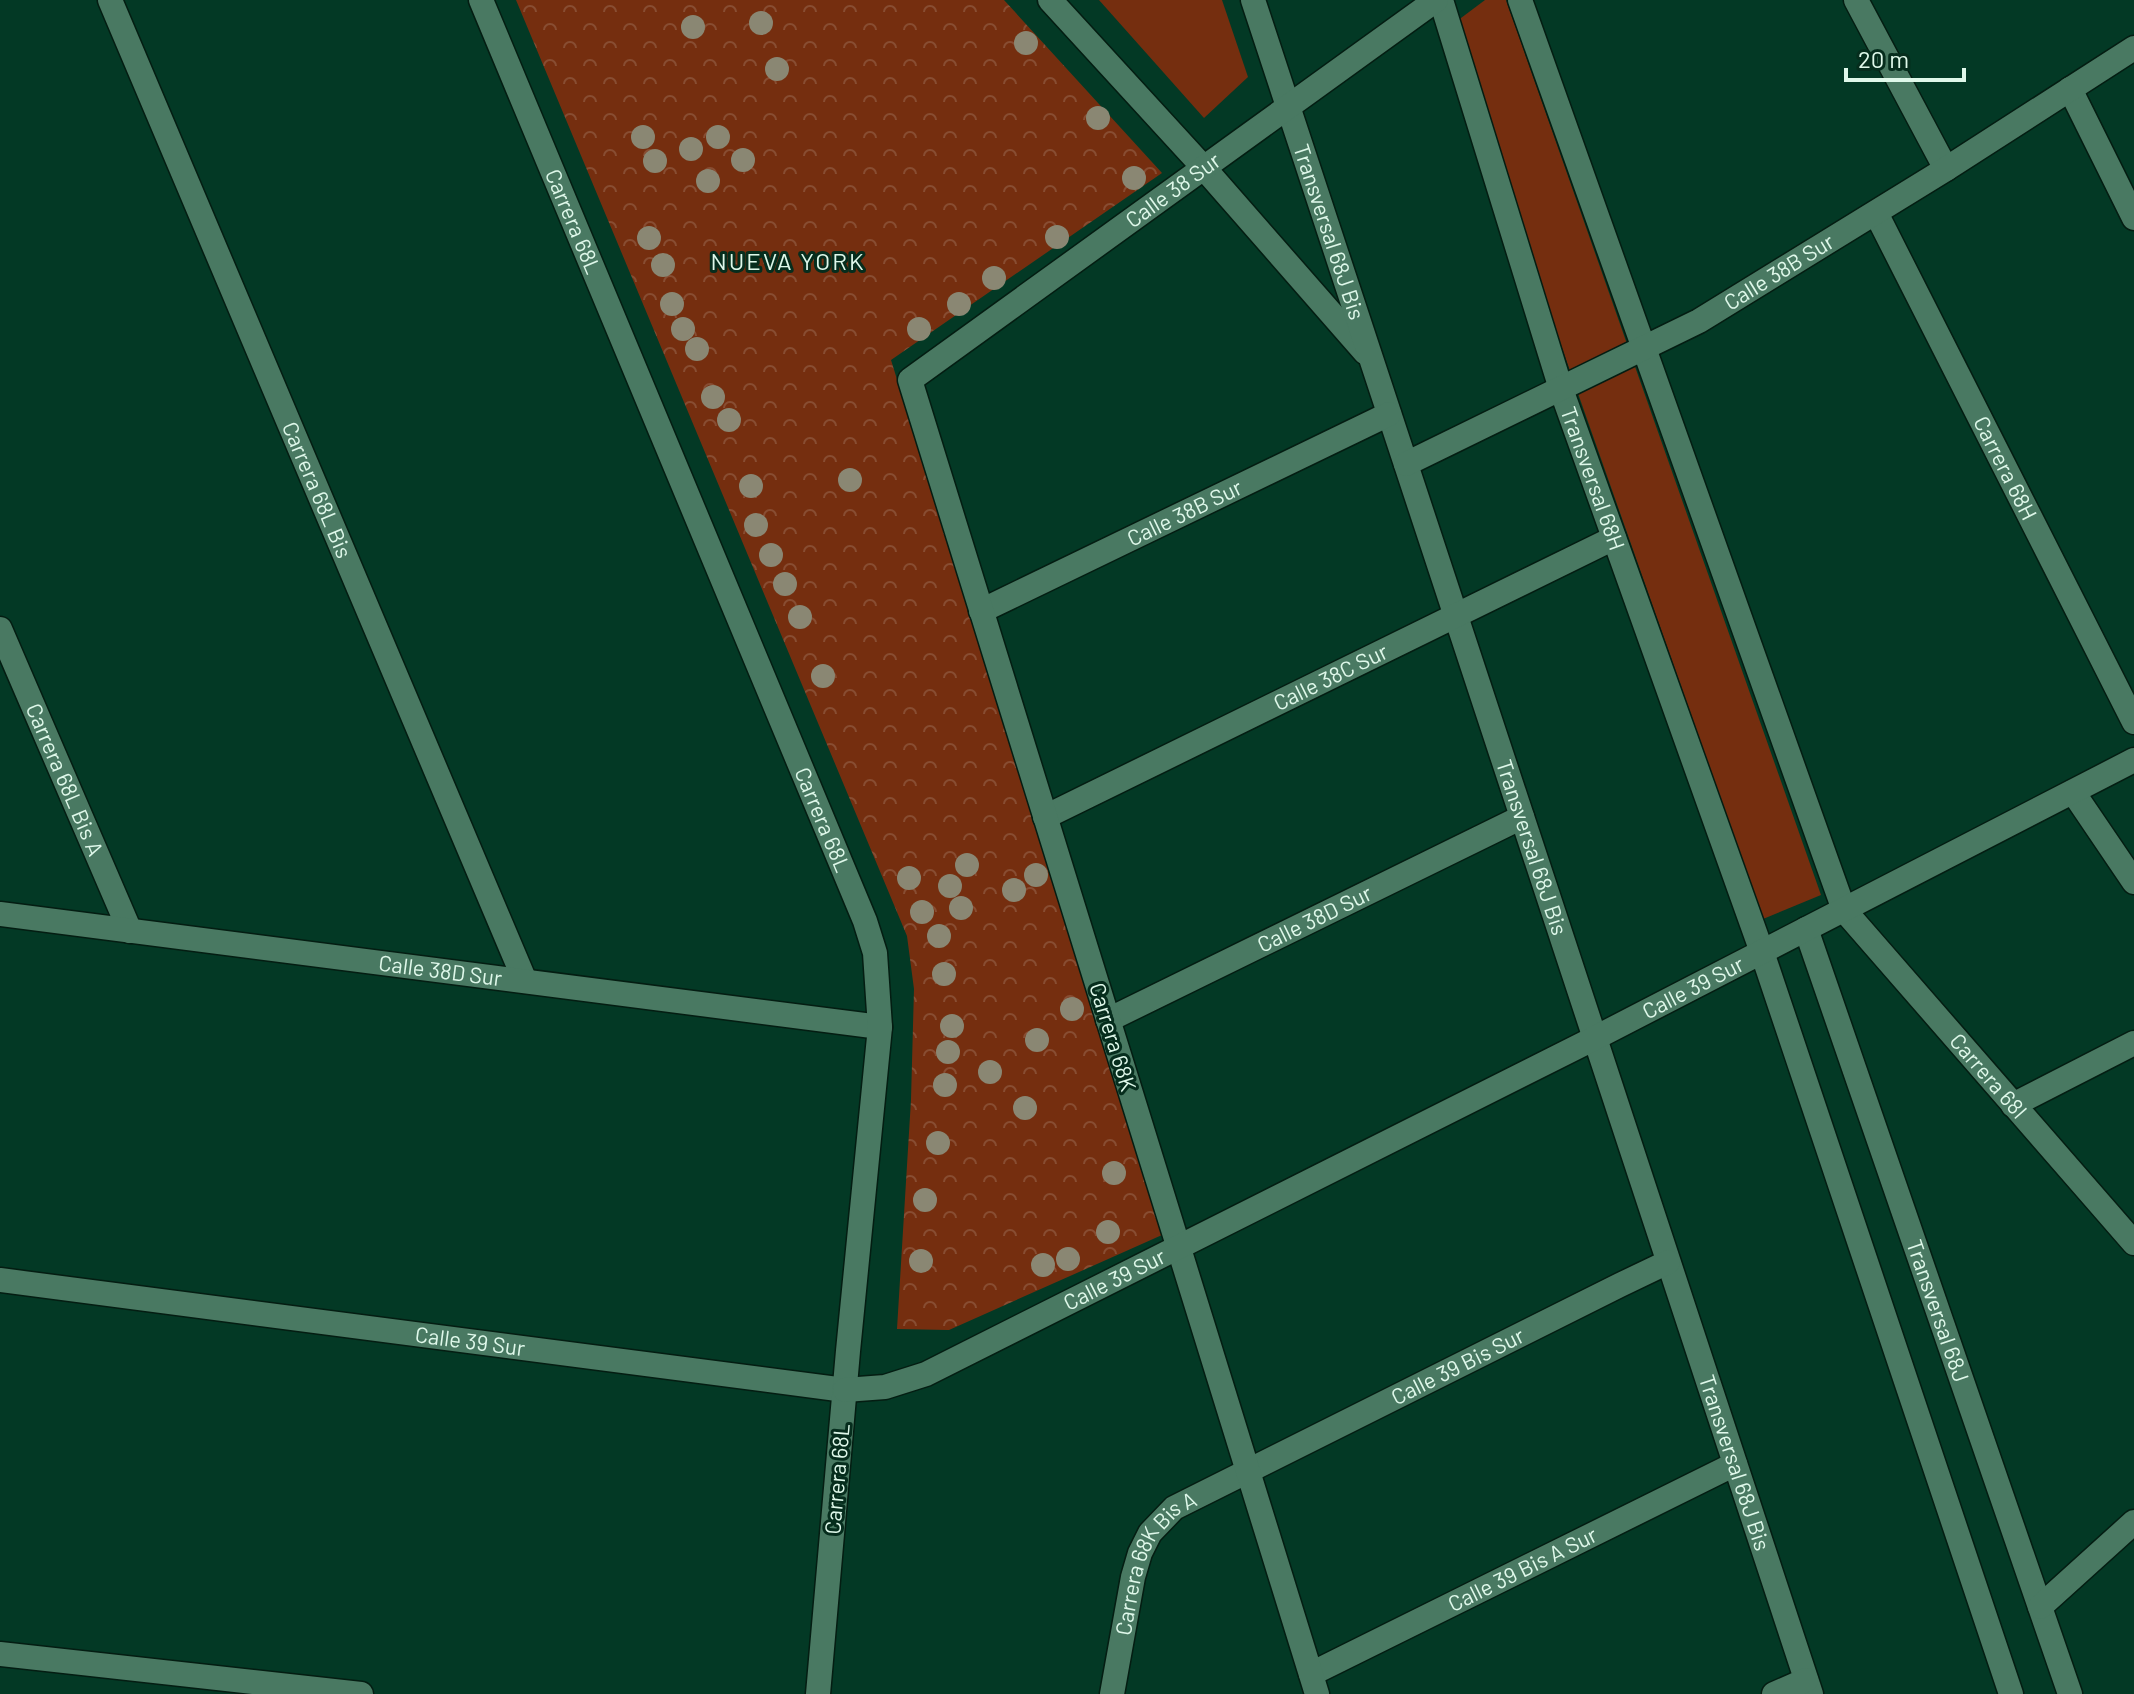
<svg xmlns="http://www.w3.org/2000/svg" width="2134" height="1694" font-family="Barlow,sans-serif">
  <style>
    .green { fill: #752e0f }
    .park { fill: url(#park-crowns) }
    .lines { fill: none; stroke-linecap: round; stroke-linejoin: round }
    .street-casing { stroke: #041d12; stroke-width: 27 }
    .secondary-casing { stroke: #041d12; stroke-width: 27 }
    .street { stroke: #497962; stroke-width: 24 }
    .secondary { stroke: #497962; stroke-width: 24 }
    .tree { fill: #8a8773 }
    .labels { text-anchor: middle; stroke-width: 6; stroke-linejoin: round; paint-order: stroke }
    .street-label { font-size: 22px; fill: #dff8ea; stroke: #062d1d }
    .neighbourhood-label { font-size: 24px; letter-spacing: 2px; fill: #dff8ea; stroke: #062d1d }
  </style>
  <defs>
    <pattern id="park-crowns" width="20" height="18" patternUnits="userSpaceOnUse" patternTransform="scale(2)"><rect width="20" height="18" fill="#752e0f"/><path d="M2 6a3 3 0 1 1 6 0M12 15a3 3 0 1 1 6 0" fill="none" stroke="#884d32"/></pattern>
  </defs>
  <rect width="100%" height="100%" fill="#033925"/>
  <g class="green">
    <path d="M 1099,0 L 1222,0 L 1248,77 L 1204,118 Z"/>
    <path d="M 1485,0 L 1506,0 L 1821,895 L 1763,919 L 1449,27 Z"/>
  </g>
  <path class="park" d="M 516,0 L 1004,0 L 1162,173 L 891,360 L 1162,1235 L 949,1330 L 897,1329 L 911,1100 L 914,989 L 907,936 Z"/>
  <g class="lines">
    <g class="street-casing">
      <g id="street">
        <path id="s1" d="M 110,0 L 525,981"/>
        <path d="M 1050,0 L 1204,168 L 1365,352"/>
        <path id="s2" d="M 1253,0 L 1811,1694"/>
        <path id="s3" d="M 1441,0 L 1561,389 L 1762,952 L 2011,1694"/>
        <path id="s4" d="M 1520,0 L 1844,910 L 2134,1243"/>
        <path d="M 1856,0 L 1946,169"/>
        <path d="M 2070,89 L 2134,218"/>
        <path id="s5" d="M 1876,213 L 2134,722"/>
        <path id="s6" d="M 1406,464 L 1699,321 L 1946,169 L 2134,48"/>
        <path id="s7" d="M 981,611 L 1389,414"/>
        <path id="s8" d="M 0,629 L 130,931"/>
        <path d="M 2073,792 L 2134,882"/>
        <path id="s9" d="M 1045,817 L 1614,538"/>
        <path id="s10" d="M 0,914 L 880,1027"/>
        <path id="s11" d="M 1806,929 L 2070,1694"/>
        <path id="s12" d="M 1108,1020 L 1522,817"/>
        <path d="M 2013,1105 L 2134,1043"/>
        <path id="s13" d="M 0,1280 L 845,1390"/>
        <path d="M 2040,1607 L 2134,1522"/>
        <path d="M 0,1654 L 361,1694"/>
        <path id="s14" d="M 1311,1674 L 1735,1464"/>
        <path id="s15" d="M 1112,1694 L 1133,1577 L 1140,1553 L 1150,1533 L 1174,1508 L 1620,1285 L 1668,1262"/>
        <path id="s16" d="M 1317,1694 L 910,380 L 1436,0"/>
        <path d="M 1774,1694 L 1806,1680"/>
      </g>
    </g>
    <g class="secondary-casing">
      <g id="secondary">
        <path id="s17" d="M 481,0 L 865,921 L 875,953 L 880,1027 L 848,1351 L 818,1694"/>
        <path id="s18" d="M 845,1390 L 885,1387 L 926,1374 L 1595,1038 L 2134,760"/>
      </g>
    </g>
    <use href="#street" class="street"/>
    <use href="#secondary" class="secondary"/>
  </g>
  <g class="tree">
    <circle cx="761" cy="23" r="12"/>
    <circle cx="693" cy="27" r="12"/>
    <circle cx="1026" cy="43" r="12"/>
    <circle cx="777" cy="69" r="12"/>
    <circle cx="1098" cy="118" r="12"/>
    <circle cx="643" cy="137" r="12"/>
    <circle cx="718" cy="137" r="12"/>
    <circle cx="691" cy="149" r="12"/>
    <circle cx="743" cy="160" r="12"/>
    <circle cx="655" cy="161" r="12"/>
    <circle cx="1134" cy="178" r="12"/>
    <circle cx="708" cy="181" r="12"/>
    <circle cx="1057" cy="237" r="12"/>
    <circle cx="649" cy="238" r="12"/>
    <circle cx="663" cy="265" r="12"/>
    <circle cx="994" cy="278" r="12"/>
    <circle cx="672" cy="304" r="12"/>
    <circle cx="959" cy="304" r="12"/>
    <circle cx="683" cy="329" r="12"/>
    <circle cx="919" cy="329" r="12"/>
    <circle cx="697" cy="349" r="12"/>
    <circle cx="713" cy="397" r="12"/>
    <circle cx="729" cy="420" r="12"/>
    <circle cx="850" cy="480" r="12"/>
    <circle cx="751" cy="486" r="12"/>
    <circle cx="756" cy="525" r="12"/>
    <circle cx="771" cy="555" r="12"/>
    <circle cx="785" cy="584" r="12"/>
    <circle cx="800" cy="617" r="12"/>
    <circle cx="823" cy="676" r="12"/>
    <circle cx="967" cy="865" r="12"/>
    <circle cx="1036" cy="875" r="12"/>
    <circle cx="909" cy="878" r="12"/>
    <circle cx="950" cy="886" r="12"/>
    <circle cx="1014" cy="890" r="12"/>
    <circle cx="961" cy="908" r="12"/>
    <circle cx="922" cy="912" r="12"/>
    <circle cx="939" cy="936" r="12"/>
    <circle cx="944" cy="974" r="12"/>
    <circle cx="1072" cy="1009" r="12"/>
    <circle cx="952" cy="1026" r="12"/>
    <circle cx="1037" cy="1040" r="12"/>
    <circle cx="948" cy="1052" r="12"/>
    <circle cx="990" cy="1072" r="12"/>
    <circle cx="945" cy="1085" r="12"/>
    <circle cx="1025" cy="1108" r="12"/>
    <circle cx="938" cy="1143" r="12"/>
    <circle cx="1114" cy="1173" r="12"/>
    <circle cx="925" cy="1200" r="12"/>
    <circle cx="1108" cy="1232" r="12"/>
    <circle cx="1068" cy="1259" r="12"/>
    <circle cx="921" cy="1261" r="12"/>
    <circle cx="1043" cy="1265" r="12"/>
  </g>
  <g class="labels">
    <g class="street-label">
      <text dy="8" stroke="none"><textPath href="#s16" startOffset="1700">Calle 38 Sur</textPath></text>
      <text dy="8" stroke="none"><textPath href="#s17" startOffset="240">Carrera 68L</textPath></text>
      <text dy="8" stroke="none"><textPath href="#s2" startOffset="244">Transversal 68J Bis</textPath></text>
      <text dy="8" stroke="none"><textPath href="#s6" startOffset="420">Calle 38B Sur</textPath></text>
      <text dy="8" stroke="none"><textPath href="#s5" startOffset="286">Carrera 68H</textPath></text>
      <text dy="8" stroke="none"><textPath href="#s3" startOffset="502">Transversal 68H</textPath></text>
      <text dy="8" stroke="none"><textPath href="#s1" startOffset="532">Carrera 68L Bis</textPath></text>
      <text dy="8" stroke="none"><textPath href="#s7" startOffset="226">Calle 38B Sur</textPath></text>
      <text dy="8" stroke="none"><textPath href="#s9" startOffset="318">Calle 38C Sur</textPath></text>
      <text dy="8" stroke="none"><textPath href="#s8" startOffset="164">Carrera 68L Bis A</textPath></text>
      <text dy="8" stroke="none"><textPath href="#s17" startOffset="888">Carrera 68L</textPath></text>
      <text dy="8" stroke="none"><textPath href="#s2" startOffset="892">Transversal 68J Bis</textPath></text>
      <text dy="8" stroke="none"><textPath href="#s12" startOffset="230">Calle 38D Sur</textPath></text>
      <text dy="8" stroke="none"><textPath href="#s10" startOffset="444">Calle 38D Sur</textPath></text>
      <text dy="8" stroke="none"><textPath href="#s18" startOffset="942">Calle 39 Sur</textPath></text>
      <text transform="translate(1113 1037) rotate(73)" y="8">Carrera 68K</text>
      <text dy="8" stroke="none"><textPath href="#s4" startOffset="1186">Carrera 68I</textPath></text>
      <text dy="8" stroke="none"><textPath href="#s18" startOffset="294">Calle 39 Sur</textPath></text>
      <text dy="8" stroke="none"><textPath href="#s11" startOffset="404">Transversal 68J</textPath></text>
      <text dy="8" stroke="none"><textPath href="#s13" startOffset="474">Calle 39 Sur</textPath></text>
      <text dy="8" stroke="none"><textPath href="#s15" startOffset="518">Calle 39 Bis Sur</textPath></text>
      <text dy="8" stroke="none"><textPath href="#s2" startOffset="1540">Transversal 68J Bis</textPath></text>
      <text transform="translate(837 1479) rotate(-85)" y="8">Carrera 68L</text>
      <text dy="8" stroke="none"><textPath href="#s14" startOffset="236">Calle 39 Bis A Sur</textPath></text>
      <text dy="8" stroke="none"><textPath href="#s15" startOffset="142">Carrera 68K Bis A</textPath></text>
    </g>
    <g class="neighbourhood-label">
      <text x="788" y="270">NUEVA YORK</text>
    </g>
  </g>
  <path d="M1846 68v12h118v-12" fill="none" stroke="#dff8ea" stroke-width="4"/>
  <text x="1858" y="68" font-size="24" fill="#dff8ea" stroke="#062d1d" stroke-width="6" paint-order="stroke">20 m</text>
</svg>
